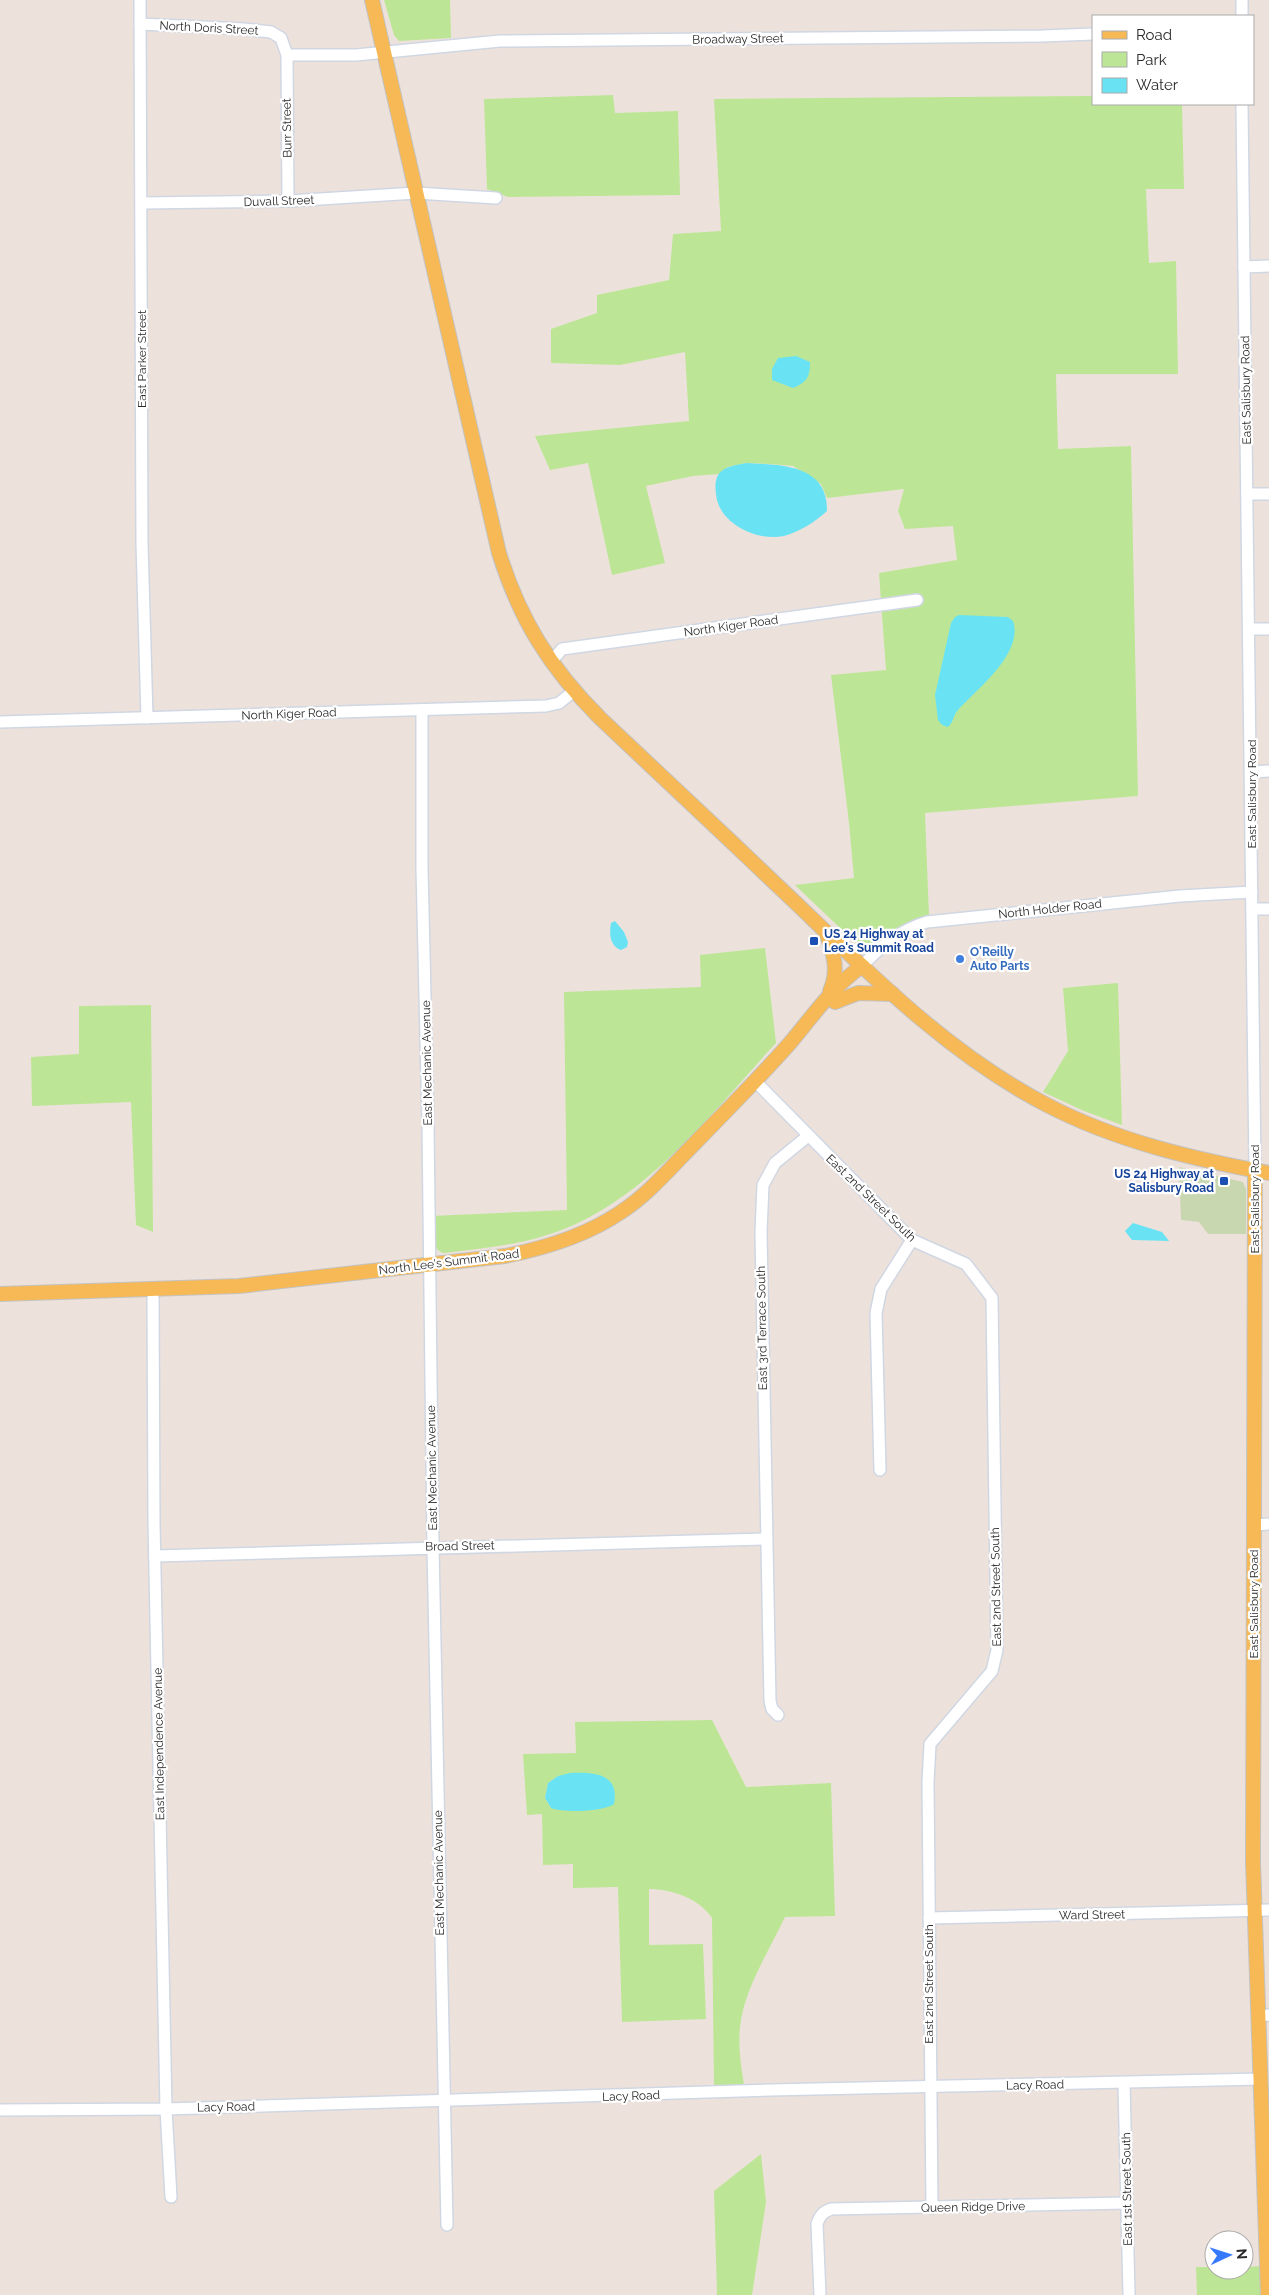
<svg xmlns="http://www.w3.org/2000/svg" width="1269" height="2295" font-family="Raleway,sans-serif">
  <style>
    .green { fill: #bce695; fill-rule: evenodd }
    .cemetery { fill: #c9d7b1 }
    .water { fill: #69e3f4 }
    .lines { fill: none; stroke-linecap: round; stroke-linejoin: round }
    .minor-casing { stroke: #d0d7e3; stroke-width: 14 }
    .major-casing { stroke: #c3c3c3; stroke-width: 16 }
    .minor { stroke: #fff; stroke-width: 11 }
    .major { stroke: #f6b956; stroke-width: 14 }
    .transit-dot { fill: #1a4fb4; stroke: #fff; stroke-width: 2 }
    .shop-dot { fill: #3f7fe0; stroke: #fff; stroke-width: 2 }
    .labels { text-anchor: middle; stroke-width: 4.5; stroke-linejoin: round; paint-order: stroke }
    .street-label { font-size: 12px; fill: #2a2a2a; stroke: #fff }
    .transit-label { font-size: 12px; font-weight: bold; fill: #164399; stroke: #fff; text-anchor: start }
    .shop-label { font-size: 12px; font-weight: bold; fill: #366cbe; stroke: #fff; text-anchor: start }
  </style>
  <rect width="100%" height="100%" fill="#ede2db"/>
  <g class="green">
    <path d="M 384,0 L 450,0 L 451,38 L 399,41 L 394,35 Z"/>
    <path d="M 613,95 L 615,113 L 678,111 L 680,195 L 508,197 L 487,189 L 484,99 Z"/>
    <path d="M 1093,96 L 1093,104 L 1182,104 L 1184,189 L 1146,189 L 1149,263 L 1176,261 L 1178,374 L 1056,374 L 1058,449 L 1131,446 L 1138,796 L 925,813 L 929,916 L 902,925 L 868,950 L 860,947 L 795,885 L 854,878 L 849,823 L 831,675 L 886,670 L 879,573 L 957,560 L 953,526 L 905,529 L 898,511 L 904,489 L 827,498 L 821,484 L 793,466 L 770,464 L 746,463 L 728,467 L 719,474 L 693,476 L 646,486 L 665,563 L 612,575 L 588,463 L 550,470 L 535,436 L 689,421 L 685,352 L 620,365 L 551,363 L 551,329 L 597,313 L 597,295 L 669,280 L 673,234 L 721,231 L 714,99 Z"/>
    <path d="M 765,948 L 776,1043 C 713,1111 649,1197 559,1231 C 522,1245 483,1248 444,1253 C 429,1249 433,1229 432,1216 L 567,1210 L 564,992 L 701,987 L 700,955 Z"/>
    <path d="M 1118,983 L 1122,1125 L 1084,1111 L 1043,1092 L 1068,1051 L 1063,988 Z"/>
    <path d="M 151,1005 L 153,1232 L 136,1225 L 131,1102 L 32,1106 L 31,1057 L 79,1054 L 79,1006 Z"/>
    <path d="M 712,1720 L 746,1787 L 831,1783 L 835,1916 L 785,1917 C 769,1951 744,1989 740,2027 C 738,2047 741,2066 744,2085 L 714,2087 L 712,1918 C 699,1898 671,1889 649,1889 L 649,1945 L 703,1944 L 706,2019 L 622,2022 L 618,1887 L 573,1888 L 573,1864 L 543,1865 L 542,1814 L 527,1815 L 523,1754 L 576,1753 L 575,1722 ZM 558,1776 L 551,1808 L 545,1798 L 548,1783 Z"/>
    <path d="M 761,2154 L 766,2202 L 752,2295 L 717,2295 L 714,2191 Z"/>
    <path d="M 1262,2266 L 1261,2295 L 1197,2295 L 1196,2267 L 1214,2267 L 1214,2270 L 1244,2270 L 1244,2267 Z"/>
  </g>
  <path class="cemetery" d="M 1179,1167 L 1243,1182 L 1246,1189 L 1246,1234 L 1208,1234 L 1199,1222 L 1181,1220 Z"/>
  <g class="water">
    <path d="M 796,356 L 810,362 C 810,377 807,382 793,388 L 772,380 L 772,369 L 778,358 Z"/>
    <path d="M 746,463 C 780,465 828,464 827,511 C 815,522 801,531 784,536 C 757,542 718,523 716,494 C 715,487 715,481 718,475 C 724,466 737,465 746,463 Z"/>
    <path d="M 959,615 L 1008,617 L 1013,621 C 1024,653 977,689 958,710 C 953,715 954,722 948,727 L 942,725 L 938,720 L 935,695 L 951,623 L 955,617 Z"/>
    <path d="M 615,921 L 624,932 L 628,942 L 627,947 L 621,950 C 610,946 609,934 611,923 Z"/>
    <path d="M 1133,1223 L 1162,1232 L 1169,1241 L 1132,1240 L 1125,1231 Z"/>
    <path d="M 570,1773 C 593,1772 620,1773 614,1804 C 603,1812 563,1813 551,1808 L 545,1798 L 548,1783 L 558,1776 Z"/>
  </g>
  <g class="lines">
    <g class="minor-casing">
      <g id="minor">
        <path d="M 140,0 L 142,543 L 147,718"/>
        <path d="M 1242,0 L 1242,16"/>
        <path d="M 140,24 L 244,29 L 271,32 L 281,38 L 287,55 L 288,201"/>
        <path d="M 287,55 L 356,55 L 500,41 L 1042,36 L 1093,34"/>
        <path d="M 1242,104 L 1255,1170"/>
        <path d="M 142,203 L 288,201 L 416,193 L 496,198"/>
        <path d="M 1244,267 L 1269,266"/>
        <path d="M 1247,494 L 1269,494"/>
        <path d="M 1250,629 L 1269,629"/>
        <path d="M 551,662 L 562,649 L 917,600"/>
        <path d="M 422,710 L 422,868 L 428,1124 L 433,1547 L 447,2225"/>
        <path d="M 0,722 L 546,706 L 559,703 L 574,691"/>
        <path d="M 1251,772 L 1269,771"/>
        <path d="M 1252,909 L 1269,909"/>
        <path d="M 862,966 C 881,946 900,930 927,922 L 1180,896 L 1252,892"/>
        <path d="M 755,1081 L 912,1240 L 966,1264 L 992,1298 L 997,1650 L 992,1671 L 930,1744 L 928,1782 L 932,2208"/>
        <path d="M 153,1290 L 154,1523 L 166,2109 L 171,2197"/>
        <path d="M 880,1470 L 876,1313 L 881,1289 L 912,1240"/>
        <path d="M 1254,1525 L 1269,1524"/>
        <path d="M 155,1556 L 766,1539"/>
        <path d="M 778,1715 L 772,1709 L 770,1701 L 761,1232 L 763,1185 L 775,1163 L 808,1136"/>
        <path d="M 929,1918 L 1269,1910"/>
        <path d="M 1259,2016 L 1269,2015"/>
        <path d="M 1124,2083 L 1129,2295"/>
        <path d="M 0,2110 L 166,2109 L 770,2090 L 1261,2079"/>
        <path d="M 820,2295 L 817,2224 C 820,2215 823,2212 831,2209 L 1127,2203"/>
      </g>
    </g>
    <g class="major-casing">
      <g id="major">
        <path d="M 372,0 L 499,553 C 520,620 550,668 600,718 C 667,781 733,843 799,906 C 876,980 952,1056 1047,1105 C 1116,1141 1193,1159 1269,1173"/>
        <path d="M 827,935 C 834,955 839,971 830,991"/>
        <path d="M 835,1002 L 858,993 L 893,994"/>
        <path d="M 1255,1170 L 1253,1862 L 1268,2295"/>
        <path d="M 0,1294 L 239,1286 L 505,1256 C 546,1248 586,1236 621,1212 C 650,1193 672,1166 696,1142 C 728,1109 760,1077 790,1043 C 813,1016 832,987 862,966"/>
      </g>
    </g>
    <use href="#minor" class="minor"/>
    <use href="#major" class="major"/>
  </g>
  <g class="transit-dot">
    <rect x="809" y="936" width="10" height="10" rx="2.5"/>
    <rect x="1219" y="1176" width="10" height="10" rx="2.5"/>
  </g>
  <circle class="shop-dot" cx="960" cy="959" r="5"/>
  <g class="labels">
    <g class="street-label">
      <text transform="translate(209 28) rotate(3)" y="4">North Doris Street</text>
      <text transform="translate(738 39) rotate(-1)" y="4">Broadway Street</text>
      <text transform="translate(287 128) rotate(-91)" y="4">Burr Street</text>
      <text transform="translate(279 201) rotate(-2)" y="4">Duvall Street</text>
      <text transform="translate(142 359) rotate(-90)" y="4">East Parker Street</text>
      <text transform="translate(1246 390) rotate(-91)" y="4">East Salisbury Road</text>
      <text transform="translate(731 626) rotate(-8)" y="4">North Kiger Road</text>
      <text transform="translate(289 714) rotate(-2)" y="4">North Kiger Road</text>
      <text transform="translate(1252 794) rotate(-90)" y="4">East Salisbury Road</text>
      <text transform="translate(1050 909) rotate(-6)" y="4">North Holder Road</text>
      <text transform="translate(427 1063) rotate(-91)" y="4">East Mechanic Avenue</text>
      <text transform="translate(871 1198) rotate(44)" y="4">East 2nd Street South</text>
      <text transform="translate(1255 1199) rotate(-90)" y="4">East Salisbury Road</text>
      <text transform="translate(449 1262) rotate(-7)" y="4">North Lee's Summit Road</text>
      <text transform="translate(762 1328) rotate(-91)" y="4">East 3rd Terrace South</text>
      <text transform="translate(432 1468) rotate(-91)" y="4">East Mechanic Avenue</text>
      <text transform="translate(460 1546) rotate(-1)" y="4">Broad Street</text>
      <text transform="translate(996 1587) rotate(-91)" y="4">East 2nd Street South</text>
      <text transform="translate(1254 1604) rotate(-90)" y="4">East Salisbury Road</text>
      <text transform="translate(159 1744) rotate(-91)" y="4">East Independence Avenue</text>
      <text transform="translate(439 1873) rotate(-91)" y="4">East Mechanic Avenue</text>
      <text transform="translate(1092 1915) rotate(-1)" y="4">Ward Street</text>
      <text transform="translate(929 1984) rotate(-90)" y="4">East 2nd Street South</text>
      <text transform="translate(1035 2085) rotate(-1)" y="4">Lacy Road</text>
      <text transform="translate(631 2096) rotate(-2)" y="4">Lacy Road</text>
      <text transform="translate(226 2107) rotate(-1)" y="4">Lacy Road</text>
      <text transform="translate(1127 2189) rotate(-91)" y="4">East 1st Street South</text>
      <text transform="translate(973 2207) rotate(-1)" y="4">Queen Ridge Drive</text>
    </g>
    <g class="transit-label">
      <text x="824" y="938">US 24 Highway at<tspan x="824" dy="14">Lee's Summit Road</tspan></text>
      <text x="1214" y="1178" text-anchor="end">US 24 Highway at<tspan x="1214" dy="14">Salisbury Road</tspan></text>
    </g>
    <g class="shop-label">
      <text x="970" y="956">O'Reilly<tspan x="970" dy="14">Auto Parts</tspan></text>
    </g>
  </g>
  <rect x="1092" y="15" width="162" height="90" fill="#ffffff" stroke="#aaaaaa"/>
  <rect x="1102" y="31" width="25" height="8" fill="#f6b956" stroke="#aaaaaa"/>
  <text x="1136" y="40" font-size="15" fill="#2a2a2a">Road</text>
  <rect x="1102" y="52" width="25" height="15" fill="#bce695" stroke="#aaaaaa"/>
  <text x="1136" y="65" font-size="15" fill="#2a2a2a">Park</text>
  <rect x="1102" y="78" width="25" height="15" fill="#69e3f4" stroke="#aaaaaa"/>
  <text x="1136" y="90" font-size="15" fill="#2a2a2a">Water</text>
  <g transform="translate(1229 2255) rotate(86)"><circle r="24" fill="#ffffff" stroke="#aaaaaa"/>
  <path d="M0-4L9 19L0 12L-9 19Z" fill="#3579ff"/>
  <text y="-8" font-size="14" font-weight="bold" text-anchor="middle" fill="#2a2a2a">N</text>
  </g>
</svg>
